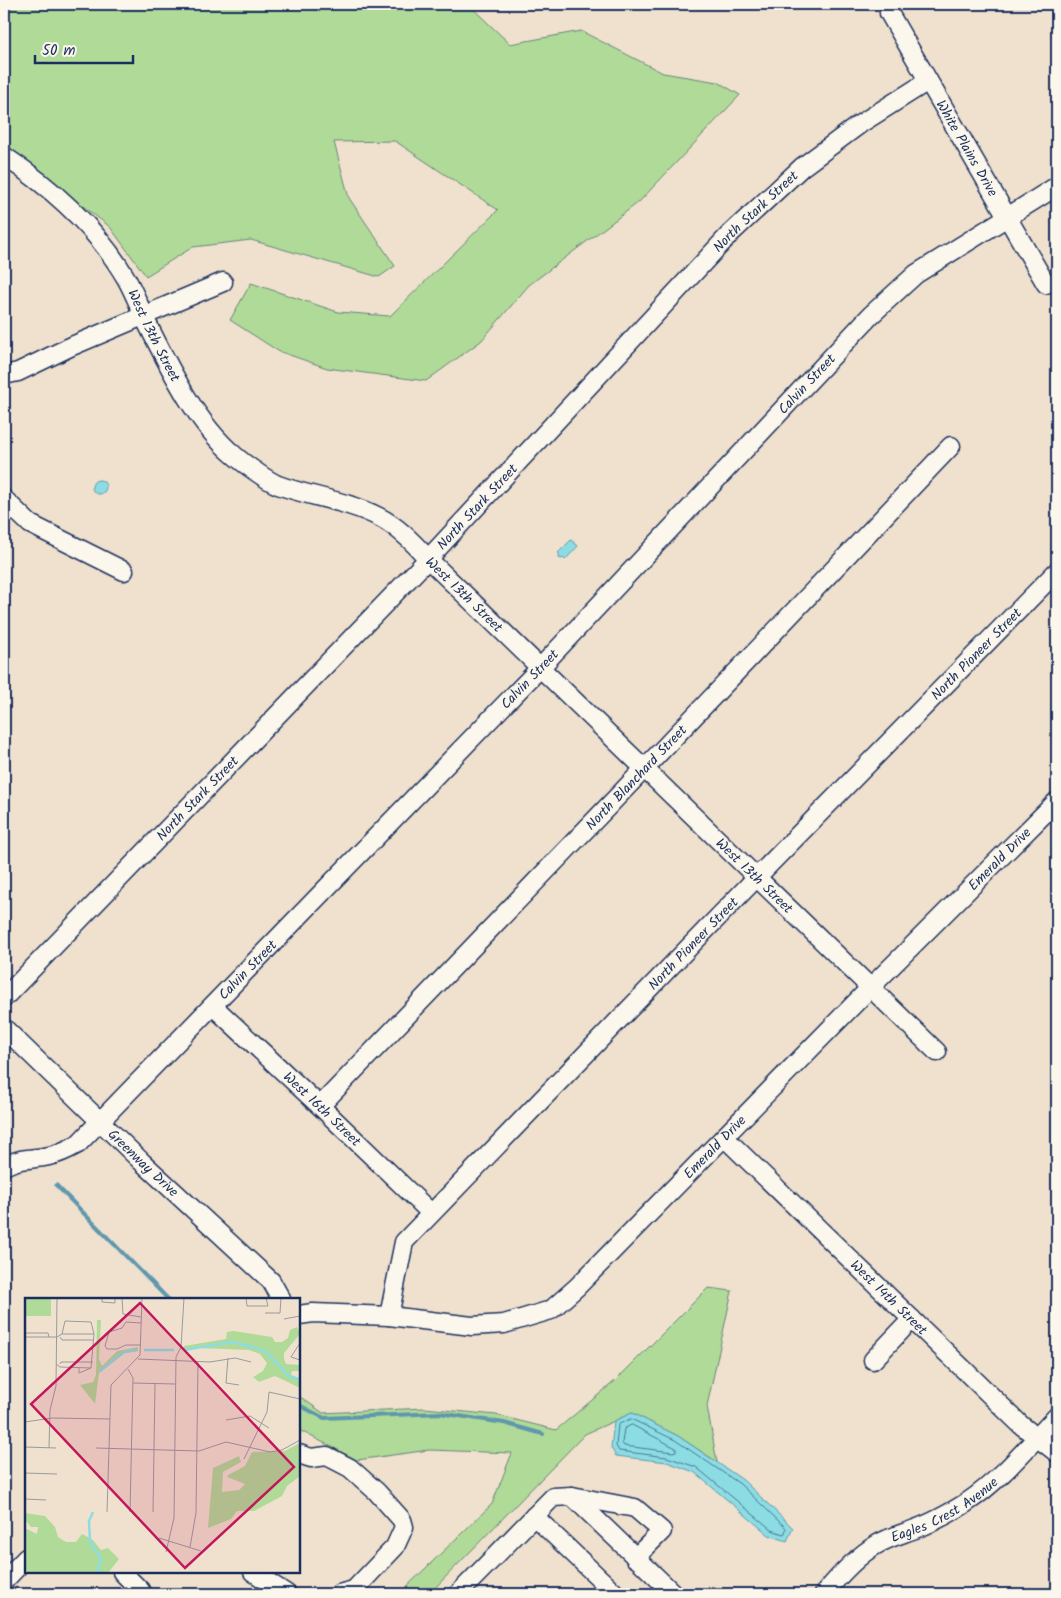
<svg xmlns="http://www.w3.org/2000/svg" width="1061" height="1598" font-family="Kalam,sans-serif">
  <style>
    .green { fill: #b0da97; stroke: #66847a }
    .water { fill: #8cdde3; stroke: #5f97ae }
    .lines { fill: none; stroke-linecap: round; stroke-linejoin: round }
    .shore { stroke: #487593; stroke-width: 1 }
    .stream { stroke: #5f97ae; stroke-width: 4 }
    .minor-casing { stroke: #1b2f5e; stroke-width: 21 }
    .minor { stroke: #fbf7ec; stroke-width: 18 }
    .labels { text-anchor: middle; stroke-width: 5; stroke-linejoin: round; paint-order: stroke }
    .street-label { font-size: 14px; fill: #1b2f5e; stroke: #fbf7ec }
    .inset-river { fill: none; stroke: #8cdde3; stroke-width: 2.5 }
    .inset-road { fill: none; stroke: #9a9aa1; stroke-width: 1 }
    .view { fill: #c2185b; fill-opacity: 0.15; stroke: #c2185b; stroke-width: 2.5 }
    .inset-edge { fill: none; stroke: #1b2f5e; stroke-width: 2.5 }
  </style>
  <rect width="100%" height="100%" fill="#efe1cd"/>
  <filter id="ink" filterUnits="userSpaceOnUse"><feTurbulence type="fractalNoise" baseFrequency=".02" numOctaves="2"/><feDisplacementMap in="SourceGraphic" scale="10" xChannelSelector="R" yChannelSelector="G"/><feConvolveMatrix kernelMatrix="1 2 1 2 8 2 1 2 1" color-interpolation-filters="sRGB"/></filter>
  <g filter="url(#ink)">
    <g class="green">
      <path d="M 4,4 L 468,4 L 510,44 L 581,31 L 663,73 L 718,82 L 740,95 L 639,202 L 529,285 L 481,341 L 426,381 L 327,368 L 278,351 L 230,320 L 251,283 L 338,312 L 390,316 L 498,210 L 395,141 L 334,142 L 349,198 L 395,266 L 379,277 L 251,240 L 193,247 L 146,276 L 110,227 L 4,145 Z"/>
      <path d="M 708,1288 L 732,1291 L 707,1406 L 717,1462 L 678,1436 L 632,1413 L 585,1434 L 429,1594 L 399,1594 L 492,1504 L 512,1453 L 429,1450 L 357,1460 L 299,1430 L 299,1396 L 323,1413 L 425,1408 L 496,1415 L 556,1430 L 615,1381 Z"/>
    </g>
    <g class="water">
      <circle cx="99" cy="487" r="7"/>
      <path d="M 571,540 L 578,546 L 565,560 L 563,558 L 561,559 L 558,557 L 560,555 L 558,553 Z"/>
      <path d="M 632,1413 L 678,1436 L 743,1480 L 793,1528 L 787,1541 L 769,1535 L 694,1472 L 667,1462 L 616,1456 L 611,1448 L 614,1421 Z"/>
    </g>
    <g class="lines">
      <g class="shore">
        <path d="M 631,1419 L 675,1440 L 740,1484 L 786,1528 L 785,1533 L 783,1534 L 772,1530 L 696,1467 L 667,1457 L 619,1451 L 616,1446 L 618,1425 Z"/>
        <path d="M 632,1425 L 672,1446 L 676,1448 L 676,1451 L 673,1452 L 624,1446 L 622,1443 L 624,1429 Z"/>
      </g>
      <g class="stream">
        <path d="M 56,1185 L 168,1299"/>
        <path d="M 299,1405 L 324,1418 L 440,1413 L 504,1423 L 543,1434"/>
      </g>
      <g class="minor-casing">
        <g id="minor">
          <path id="s1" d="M 889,13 L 1046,284"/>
          <path id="s2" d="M 4,156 C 52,188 97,228 126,278 C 134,292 140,308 147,323 C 169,367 196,423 234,455 C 243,463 268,481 278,485 C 311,497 348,501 379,517 C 397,526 415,544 428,559 L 937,1052"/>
          <path d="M 4,375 L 18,372 L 72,346 L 223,282"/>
          <path d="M 4,499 L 30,524 L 124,571"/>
          <path id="s3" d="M 4,998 L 428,559 L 730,234 L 802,167 L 860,124 L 928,81"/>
          <path id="s4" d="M 213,1006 L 320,1106 L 431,1213"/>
          <path id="s5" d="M 4,1028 L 142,1162 L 271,1281 L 281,1299"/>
          <path id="s6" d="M 320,1106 L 644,769 L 951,446"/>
          <path id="s7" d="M 724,1137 L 1021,1425 L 1057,1453"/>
          <path id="s8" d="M 4,1166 C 21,1157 31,1160 49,1156 C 60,1154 69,1149 78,1144 L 540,668 L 871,315 L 916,274 L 1057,186"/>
          <path id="s9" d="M 299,1315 L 313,1313 L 389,1316 L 472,1326 L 504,1324 L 551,1310 L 577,1287 L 870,988 L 1057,801"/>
          <path id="s10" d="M 389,1316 L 404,1242 L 756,878 L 1057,571"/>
          <path d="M 873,1360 L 912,1319"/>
          <path d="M 299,1454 L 311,1458 L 327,1456 L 350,1468 L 377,1492 L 402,1520 L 404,1527 L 395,1547 L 354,1590 L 339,1594"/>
          <path d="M 572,1496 L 635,1508 L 662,1531 L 635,1558"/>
          <path d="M 534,1516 L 616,1594"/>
          <path d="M 122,1572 L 140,1590 L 142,1594"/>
          <path d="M 253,1572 L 287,1594"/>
          <path d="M 4,1581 L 26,1558"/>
          <path d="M 458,1594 L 553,1497 L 572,1496 L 674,1594"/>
          <path id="s11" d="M 824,1594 C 838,1577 857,1556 876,1545 C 889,1537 902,1534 915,1529 C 933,1523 950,1513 966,1503 C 1001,1480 1029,1445 1057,1416"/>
        </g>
      </g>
      <use href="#minor" class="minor"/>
    </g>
  </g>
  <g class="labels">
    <g class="street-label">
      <text dy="5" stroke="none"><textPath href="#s1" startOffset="156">White Plains Drive</textPath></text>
      <text dy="5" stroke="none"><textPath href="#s3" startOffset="1088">North Stark Street</textPath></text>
      <text dy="5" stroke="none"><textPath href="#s2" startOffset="238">West 13th Street</textPath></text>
      <text dy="5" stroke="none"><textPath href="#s8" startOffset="1131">Calvin Street</textPath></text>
      <text dy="5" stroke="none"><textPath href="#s3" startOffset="682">North Stark Street</textPath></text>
      <text dy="5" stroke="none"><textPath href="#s2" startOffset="658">West 13th Street</textPath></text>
      <text dy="5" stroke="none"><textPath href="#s10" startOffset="896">North Pioneer Street</textPath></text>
      <text dy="5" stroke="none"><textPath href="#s8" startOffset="726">Calvin Street</textPath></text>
      <text dy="5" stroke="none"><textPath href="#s6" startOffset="456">North Blanchard Street</textPath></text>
      <text dy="5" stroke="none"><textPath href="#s3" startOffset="278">North Stark Street</textPath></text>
      <text dy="5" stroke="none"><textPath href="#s9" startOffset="891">Emerald Drive</textPath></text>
      <text dy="5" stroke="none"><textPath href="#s2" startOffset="1062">West 13th Street</textPath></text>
      <text dy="5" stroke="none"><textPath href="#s10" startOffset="491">North Pioneer Street</textPath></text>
      <text dy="5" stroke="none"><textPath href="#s8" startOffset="321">Calvin Street</textPath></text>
      <text dy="5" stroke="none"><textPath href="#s4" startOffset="150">West 16th Street</textPath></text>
      <text dy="5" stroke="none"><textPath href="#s9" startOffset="486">Emerald Drive</textPath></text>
      <text dy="5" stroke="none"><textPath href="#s5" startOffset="194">Greenway Drive</textPath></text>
      <text dy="5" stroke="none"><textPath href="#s7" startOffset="230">West 14th Street</textPath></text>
      <text dy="5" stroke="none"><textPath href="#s11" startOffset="149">Eagles Crest Avenue</textPath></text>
    </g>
  </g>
  <g transform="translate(25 1298)">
    <rect width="275" height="275" fill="#efe1cd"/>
    <path d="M 0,0 L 26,1 L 26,18 L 0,18 ZM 72,22 L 76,22 L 74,61 L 77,68 L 92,53 L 113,49 L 113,53 L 100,55 L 74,75 L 70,106 L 55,87 L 68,84 L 71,77 ZM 272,29 L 275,36 L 259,55 L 259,61 L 261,66 L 275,67 L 275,73 L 267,73 L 266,77 L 275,80 L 275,90 L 250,78 L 234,84 L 228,79 L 238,73 L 242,65 L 235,56 L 224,52 L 173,50 L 159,53 L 159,48 L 201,41 L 202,34 L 209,33 L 247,39 L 250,44 L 257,44 L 263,40 L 265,32 ZM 275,145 L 275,178 L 262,188 L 257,198 L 229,213 L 212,213 L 206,221 L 183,230 L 188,170 L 214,158 L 216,164 L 198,174 L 197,194 L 214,192 L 220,186 L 202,179 L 203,177 L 220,168 L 227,154 L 260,153 ZM 0,215 L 20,218 L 30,229 L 33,239 L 41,244 L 51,244 L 57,236 L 68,242 L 76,252 L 83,250 L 94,261 L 83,275 L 0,275 L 0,230 L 12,236 L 13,229 L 6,229 L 0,222 Z" fill="#b0da97"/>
    <path class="inset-river" d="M 119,52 L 149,52M 159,52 L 207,44 L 224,48 L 240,53 L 264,78 L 275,82M 75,73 L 99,54 L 112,52M 68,214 L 64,223 L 65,244 L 76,261 L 72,275"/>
    <path class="inset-road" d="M 77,0 L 77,4 L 90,5 L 90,0M 97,0 L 98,16 L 116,19M 221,0 L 222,8 L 243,8 L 241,0M 240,15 L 255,15 L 256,0M 259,21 L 275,18M 0,35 L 23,35 L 24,39M 37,36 L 40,23 L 66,24 L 69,36M 0,39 L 32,39M 35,39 L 37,42 L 69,42M 275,45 L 266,59 L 275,62M 116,47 L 101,47 L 92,51 L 82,51 L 80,48 L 84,34 L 97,30 L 101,24 L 116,25M 203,60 L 201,85 L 214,87M 113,61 L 185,64 L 210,60 L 226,64M 31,66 L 35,69 L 66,70 L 69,36 L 37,36 L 32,39M 35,66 L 36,64 L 68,64M 54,70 L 54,75 L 66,70M 103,71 L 108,80 L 105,214M 108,85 L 150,86M 201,122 L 225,118 L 244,130M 0,124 L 27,120 L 85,121M 0,149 L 31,150M 24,150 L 25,112 L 31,88 L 32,0M 71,150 L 174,153 L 201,144 L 245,154 L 257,152 L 275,142M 219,161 L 242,114 L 244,94 L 275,101M 0,175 L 32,176M 0,201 L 21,202M 82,214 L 86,87 L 115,57 L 117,0M 128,214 L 130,86M 134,240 L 176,253M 165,249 L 171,215 L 173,64M 141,254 L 149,220 L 151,59 L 156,49 L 159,0"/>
    <path class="view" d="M 115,5 L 269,169 L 160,270 L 6,106 Z"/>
    <rect width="275" height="275" class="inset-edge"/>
  </g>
  <rect width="1061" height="1598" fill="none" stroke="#fbf7ec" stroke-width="20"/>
  <rect x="10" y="10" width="1041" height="1578" fill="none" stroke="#1b2f5e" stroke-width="2" filter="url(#ink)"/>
  <path d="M35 55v8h98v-8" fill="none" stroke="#1b2f5e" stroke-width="2.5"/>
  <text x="42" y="55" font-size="15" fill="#1b2f5e" stroke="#fbf7ec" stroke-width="4" paint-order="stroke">50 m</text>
</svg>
